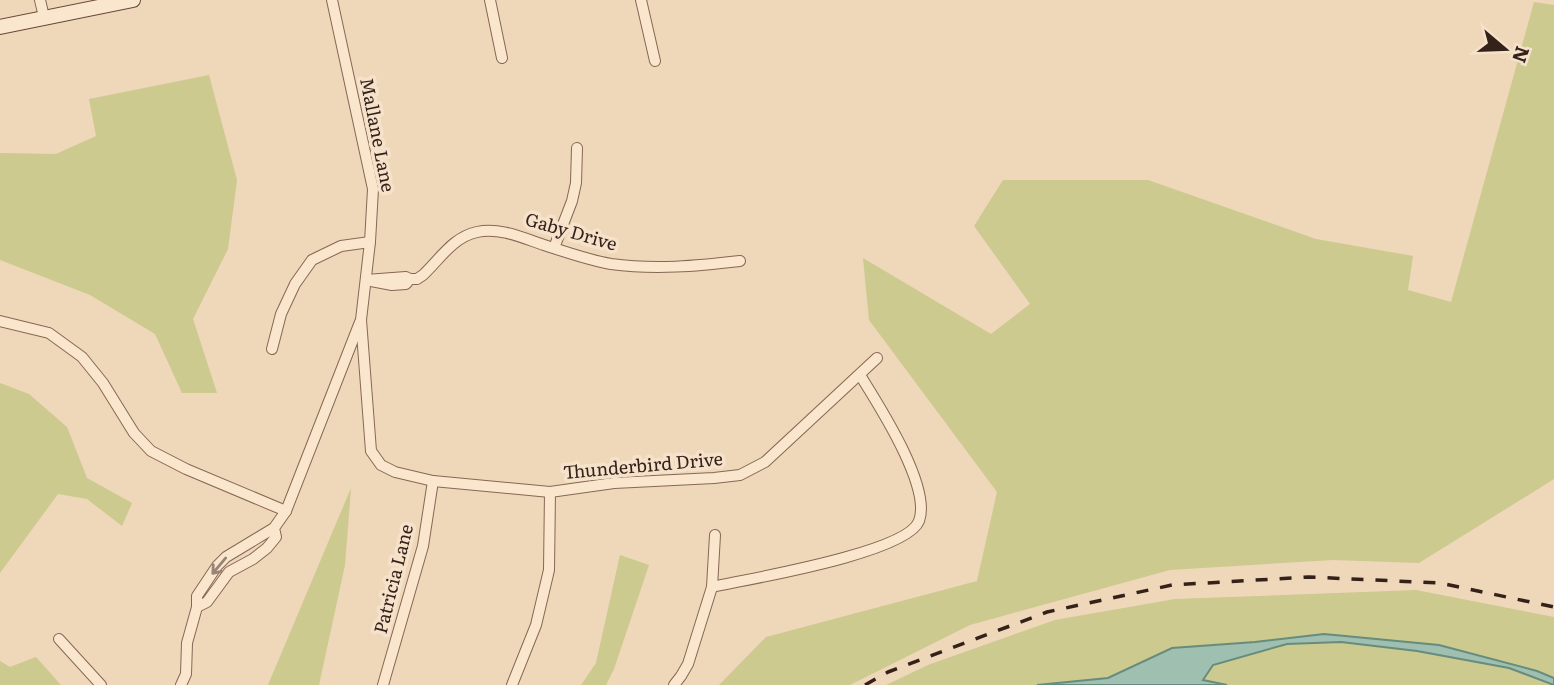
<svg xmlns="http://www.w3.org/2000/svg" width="1554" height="685" font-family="Literata,serif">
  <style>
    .green { fill: #ccca8f }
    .water { fill: #9fbfb0; stroke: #678c7d; stroke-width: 2 }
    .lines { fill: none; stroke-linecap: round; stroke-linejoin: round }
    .street-casing { stroke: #866754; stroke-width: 12 }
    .secondary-casing { stroke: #674838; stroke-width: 16 }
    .street { stroke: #fae5cd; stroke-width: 10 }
    .secondary { stroke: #fae5cd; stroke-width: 14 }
    .rail { stroke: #34221a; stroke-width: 3.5; stroke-dasharray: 12 12; stroke-linecap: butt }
    .oneway { stroke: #978474 }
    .labels { text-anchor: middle; stroke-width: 7; stroke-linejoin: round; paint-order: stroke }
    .street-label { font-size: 18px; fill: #34221a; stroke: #f6e2ca }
  </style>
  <rect width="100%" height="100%" fill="#efd7ba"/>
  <g class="green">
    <path d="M 1534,2 L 1554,5 L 1554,479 L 1419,563 L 1333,560 L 1170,570 L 970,625 L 850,685 L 719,685 L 766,637 L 977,581 L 997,492 L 869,320 L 863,258 L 991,334 L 1030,304 L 974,226 L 1003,180 L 1148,180 L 1316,239 L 1413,256 L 1408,290 L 1451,302 Z"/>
    <path d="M 209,75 L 237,180 L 228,249 L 193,319 L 217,393 L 182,393 L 155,334 L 90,295 L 0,260 L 0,153 L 56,154 L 96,136 L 89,99 Z"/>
    <path d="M 0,383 L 29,394 L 67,427 L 87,478 L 132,503 L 122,526 L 87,499 L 58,494 L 0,573 Z"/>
    <path d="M 351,488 L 345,565 L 319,685 L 268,685 Z"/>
    <path d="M 620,555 L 649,565 L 614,669 L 606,685 L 581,685 L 596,663 Z"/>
    <path d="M 1416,590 L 1554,617 L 1554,678 L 1537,671 L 1439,645 L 1324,634 L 1255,642 L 1172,648 L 1108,678 L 1037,685 L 886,685 L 928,665 L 1055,620 L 1175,599 Z"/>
    <path d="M 1341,642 L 1417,651 L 1509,668 L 1553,685 L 1227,685 L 1203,680 L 1213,665 L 1287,644 Z"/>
    <path d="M 36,657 L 61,685 L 0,685 L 0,661 L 10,667 Z"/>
  </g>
  <path class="water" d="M 1324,634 L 1439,645 L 1537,671 L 1554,678 L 1554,685 L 1509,668 L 1417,651 L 1341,642 L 1287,644 L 1213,665 L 1203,680 L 1227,685 L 1037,685 L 1108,678 L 1172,648 L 1255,642 Z"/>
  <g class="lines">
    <g class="street-casing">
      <g id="street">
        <path d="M 40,0 L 44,17"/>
        <path d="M 332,0 L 373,189 L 370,242 L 361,320 L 371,451 L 381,465 L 395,472 L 433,481 L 550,492 L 614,483 L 714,478 L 740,475 L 765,462 L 877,358"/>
        <path d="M 490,0 L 502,58"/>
        <path d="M 641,0 L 655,61"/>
        <path d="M 554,248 L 572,201 L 576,183 L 577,148"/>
        <path d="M 406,277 L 410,279 L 406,284 L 392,285 L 366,280 Z"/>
        <path d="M 410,279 L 417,279 L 423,275 C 440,259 453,237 477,232 C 500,227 523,238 544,245 C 566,252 588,260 611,264 C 655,270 697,266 740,261"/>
        <path d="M 0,321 L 49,333 L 82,357 L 103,383 L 134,433 L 151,451 L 186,469 L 286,511"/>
        <path d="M 272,349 L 281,314 L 295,284 L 312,260 L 341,246 L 370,242"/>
        <path d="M 274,528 L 276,537 L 267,548 L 253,559 L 229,572 L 207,602 L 197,607 L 197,596 L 217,566 L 226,557 L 274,528 L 286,511 L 360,322"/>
        <path d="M 712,587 C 748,579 907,553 919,521 C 932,487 878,404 860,375"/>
        <path d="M 59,639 L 101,685"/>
        <path d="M 181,685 L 186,674 L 187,643 L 197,607"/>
        <path d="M 383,685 L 423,546 L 433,481"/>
        <path d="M 512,685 L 536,625 L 549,570 L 550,492"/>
        <path d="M 674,685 L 681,676 L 688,664 L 712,587 L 715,535"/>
      </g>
    </g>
    <g class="secondary-casing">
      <path id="secondary" d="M 0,27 L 133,0"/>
    </g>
    <use href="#street" class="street"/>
    <use href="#secondary" class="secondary"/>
    <path class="rail" d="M 865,685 L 888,672 L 1047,612 L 1172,585 L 1309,577 L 1440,583 L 1554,607"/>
  </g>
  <defs><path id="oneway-shaft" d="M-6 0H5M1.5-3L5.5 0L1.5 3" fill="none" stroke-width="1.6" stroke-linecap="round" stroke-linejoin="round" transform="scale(1.75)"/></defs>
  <use class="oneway" href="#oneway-shaft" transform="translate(219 566) rotate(130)"/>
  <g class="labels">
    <g class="street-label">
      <text transform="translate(377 135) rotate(79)" y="6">Mallane Lane</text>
      <text transform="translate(571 232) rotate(16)" y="6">Gaby Drive</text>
      <text transform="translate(643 466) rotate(-5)" y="6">Thunderbird Drive</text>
      <text transform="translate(394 579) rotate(-76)" y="6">Patricia Lane</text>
    </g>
  </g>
  <g transform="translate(1505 49) rotate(109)" stroke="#f6e2ca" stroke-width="5" paint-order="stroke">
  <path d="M0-5L12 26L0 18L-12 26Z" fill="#34221a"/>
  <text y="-10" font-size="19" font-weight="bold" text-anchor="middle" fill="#34221a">N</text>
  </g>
</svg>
